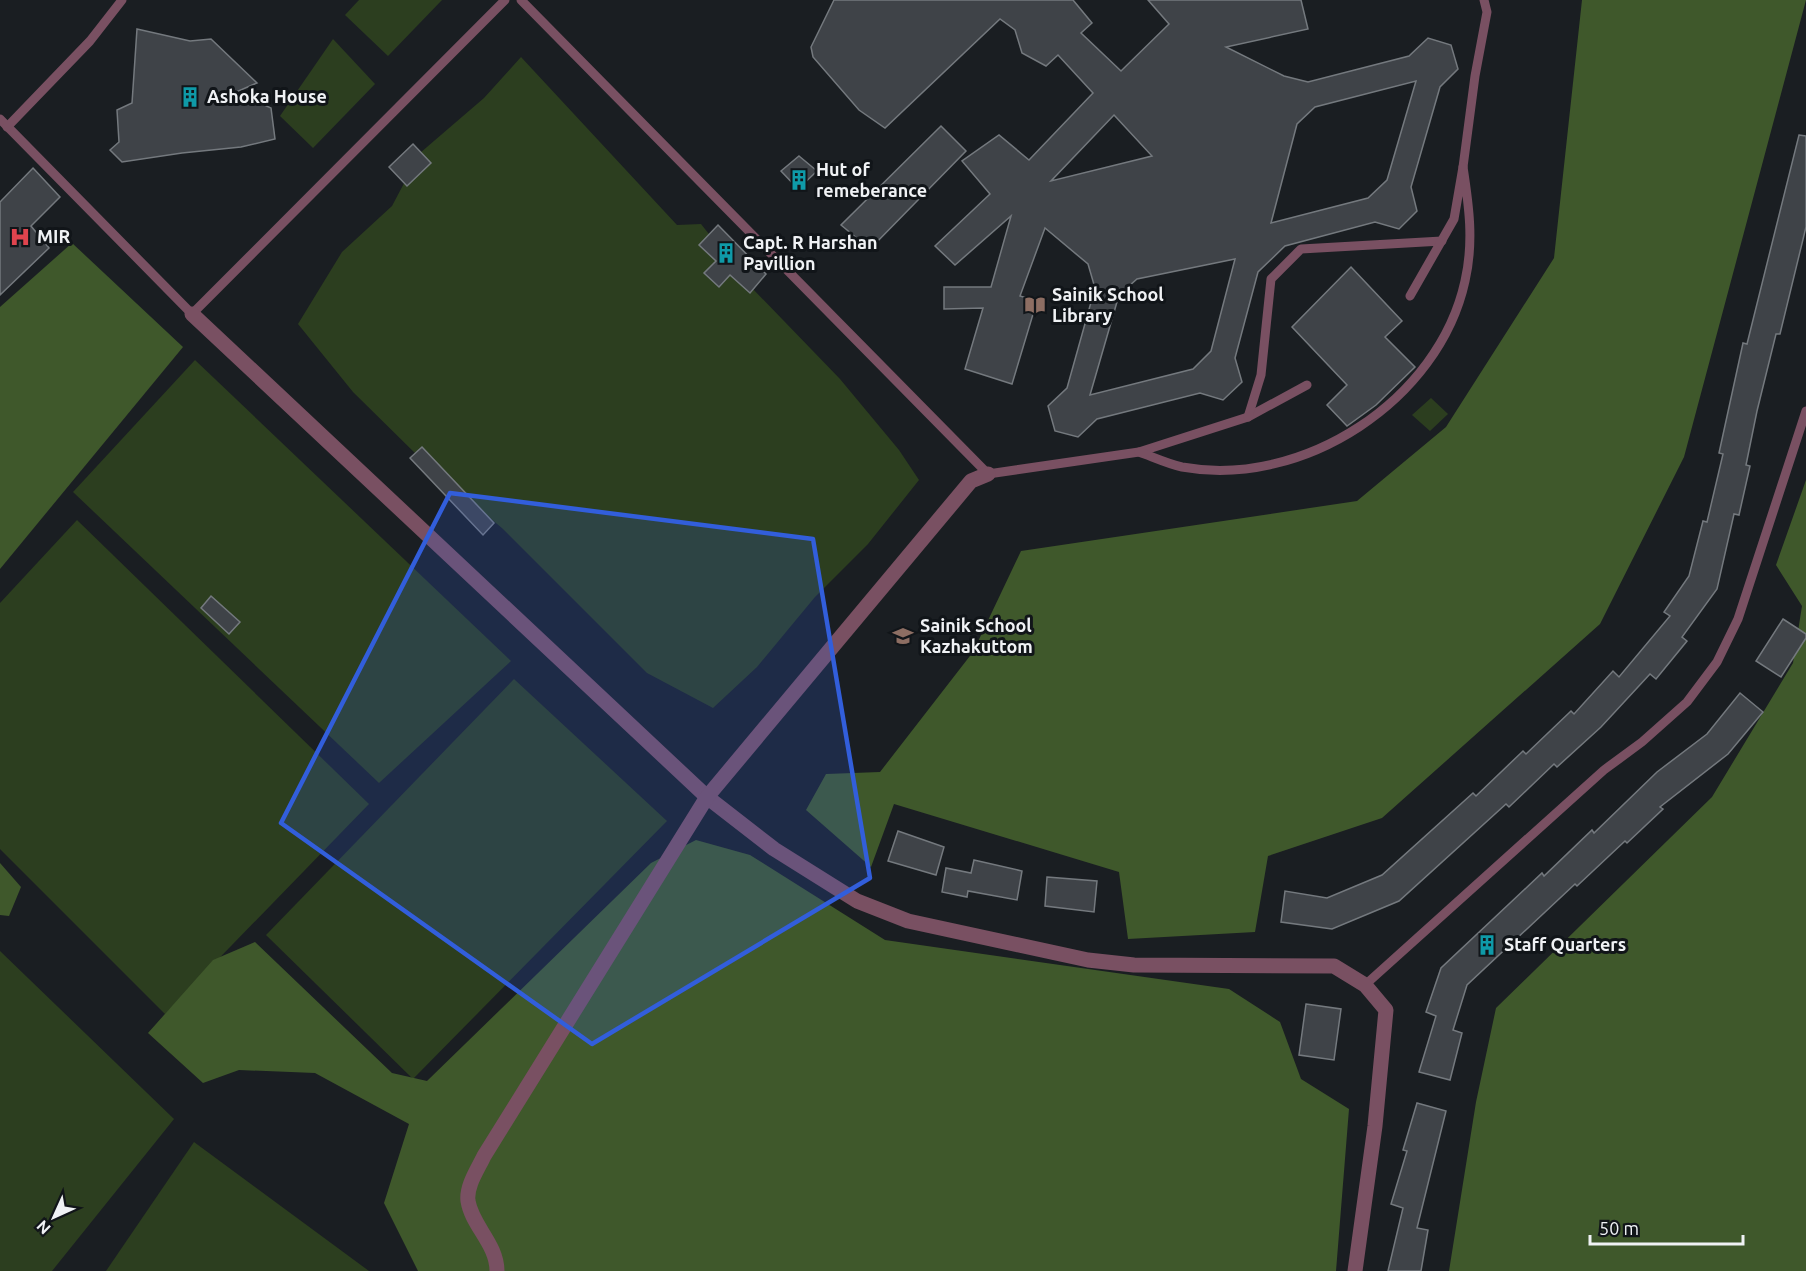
<svg xmlns="http://www.w3.org/2000/svg" width="1806" height="1271" font-family="Ubuntu,sans-serif">
  <style>
    .green { fill: #2c3e1f }
    .forest { fill: #3f582b }
    .building { fill: #3f4348; stroke: #74797e; stroke-width: 1.5; fill-rule: evenodd }
    .lines { fill: none; stroke-linecap: round; stroke-linejoin: round }
    .lane { stroke: #795062; stroke-width: 9 }
    .street { stroke: #795062; stroke-width: 15 }
    .marked { fill: #325edb; fill-opacity: 0.2; stroke: #325edb; stroke-width: 4.5; stroke-linejoin: round }
    .labels { text-anchor: middle; stroke-width: 6; stroke-linejoin: round; paint-order: stroke }
    .poi-label { font-size: 18px; font-weight: bold; fill: #f0f2f5; stroke: #111519; text-anchor: start }
  </style>
  <rect width="100%" height="100%" fill="#1a1e22"/>
  <g class="green">
    <path d="M 359,0 L 442,0 L 388,56 L 345,15 Z"/>
    <path d="M 333,39 L 375,84 L 313,148 L 280,116 Z"/>
    <path d="M 521,57 L 677,225 L 701,224 L 751,287 L 840,379 L 899,450 L 919,480 L 868,544 L 815,597 L 757,667 L 713,708 L 647,673 L 503,529 L 421,459 L 353,392 L 298,324 L 342,252 L 392,206 L 420,153 L 484,98 Z"/>
    <path d="M 195,360 L 511,661 L 379,783 L 73,492 Z"/>
    <path d="M 1431,398 L 1448,414 L 1430,431 L 1412,415 Z"/>
    <path d="M 77,520 L 369,804 L 165,1014 L 0,849 L 0,603 Z"/>
    <path d="M 514,679 L 667,821 L 413,1079 L 266,935 Z"/>
    <path d="M 0,951 L 174,1119 L 52,1271 L 0,1271 Z"/>
    <path d="M 194,1142 L 369,1271 L 106,1271 Z"/>
  </g>
  <g class="forest">
    <path d="M 1582,0 L 1806,0 L 1684,457 L 1600,624 L 1382,818 L 1268,856 L 1255,932 L 1128,939 L 1119,872 L 894,804 L 871,867 L 806,810 L 826,774 L 880,772 L 973,652 L 1021,551 L 1357,501 L 1446,427 L 1554,258 Z"/>
    <path d="M 72,243 L 183,347 L 0,569 L 0,307 Z"/>
    <path d="M 1806,480 L 1806,1271 L 1449,1271 L 1476,1102 L 1496,1008 L 1712,797 L 1793,663 L 1802,606 L 1776,565 Z"/>
    <path d="M 696,840 L 750,855 L 885,940 L 1229,989 L 1280,1022 L 1301,1079 L 1349,1109 L 1336,1271 L 418,1271 L 384,1203 L 409,1124 L 315,1073 L 239,1070 L 203,1083 L 148,1033 L 213,960 L 255,942 L 392,1073 L 427,1081 L 651,863 Z"/>
    <path d="M 0,863 L 21,887 L 9,916 L 0,915 Z"/>
  </g>
  <g class="building">
    <path d="M 834,0 L 1073,0 L 1092,23 L 1081,33 L 1121,71 L 1169,24 L 1148,0 L 1301,0 L 1308,29 L 1226,47 L 1284,76 L 1308,82 L 1409,56 L 1428,38 L 1451,45 L 1458,69 L 1440,87 L 1411,187 L 1417,211 L 1399,229 L 1375,222 L 1285,246 L 1258,272 L 1235,358 L 1242,382 L 1223,400 L 1200,393 L 1097,419 L 1078,437 L 1055,431 L 1048,406 L 1067,388 L 1095,288 L 1088,264 L 1045,228 L 1020,296 L 1037,301 L 1012,384 L 965,369 L 983,308 L 944,309 L 944,287 L 991,287 L 1011,216 L 955,265 L 935,246 L 990,194 L 962,161 L 999,135 L 1029,160 L 1093,93 L 1058,55 L 1046,66 L 1022,53 L 1015,30 L 1000,19 L 885,128 L 859,110 L 813,57 L 811,47 ZM 1416,81 L 1387,180 L 1368,198 L 1271,223 L 1297,124 L 1315,107 ZM 1114,115 L 1152,156 L 1051,181 ZM 1235,259 L 1211,351 L 1193,369 L 1090,395 L 1119,295 L 1137,279 Z"/>
    <path d="M 137,29 L 190,41 L 211,39 L 257,83 L 236,92 L 271,108 L 275,139 L 241,147 L 182,153 L 122,162 L 110,150 L 119,142 L 117,110 L 132,103 Z"/>
    <path d="M 941,126 L 966,151 L 870,249 L 841,225 Z"/>
    <path d="M 1799,135 L 1806,136 L 1806,227 L 1780,334 L 1776,334 L 1757,411 L 1746,465 L 1750,466 L 1739,515 L 1734,514 L 1717,589 L 1682,637 L 1687,641 L 1656,679 L 1650,674 L 1601,727 L 1557,767 L 1554,764 L 1509,807 L 1506,804 L 1399,901 L 1332,929 L 1281,922 L 1285,891 L 1327,898 L 1382,875 L 1473,793 L 1476,796 L 1523,751 L 1526,754 L 1571,711 L 1574,714 L 1613,671 L 1619,677 L 1670,616 L 1664,612 L 1689,576 L 1703,521 L 1707,522 L 1723,454 L 1719,453 L 1743,343 L 1747,344 Z"/>
    <path d="M 413,144 L 431,163 L 407,186 L 389,167 Z"/>
    <path d="M 799,156 L 817,171 L 798,189 L 781,171 Z"/>
    <path d="M 33,168 L 60,197 L 31,226 L 49,248 L 0,295 L 0,202 Z"/>
    <path d="M 718,225 L 766,274 L 750,293 L 730,275 L 719,287 L 704,273 L 716,261 L 699,245 Z"/>
    <path d="M 1351,267 L 1402,321 L 1385,337 L 1415,367 L 1376,405 L 1347,426 L 1327,405 L 1347,385 L 1292,327 Z"/>
    <path d="M 422,447 L 494,523 L 483,535 L 410,458 Z"/>
    <path d="M 211,596 L 240,622 L 229,634 L 201,608 Z"/>
    <path d="M 1783,619 L 1806,634 L 1806,638 L 1781,677 L 1756,661 Z"/>
    <path d="M 1740,693 L 1763,712 L 1728,754 L 1660,807 L 1663,809 L 1627,843 L 1625,841 L 1577,886 L 1575,884 L 1467,985 L 1453,1030 L 1462,1033 L 1450,1080 L 1419,1072 L 1436,1016 L 1426,1012 L 1441,968 L 1542,873 L 1544,876 L 1592,830 L 1594,833 L 1657,772 L 1707,734 Z"/>
    <path d="M 898,831 L 944,847 L 936,875 L 888,861 Z"/>
    <path d="M 974,860 L 1022,871 L 1017,900 L 968,891 L 967,897 L 942,892 L 946,868 L 971,873 Z"/>
    <path d="M 1047,877 L 1097,881 L 1094,912 L 1045,906 Z"/>
    <path d="M 1306,1004 L 1341,1009 L 1334,1060 L 1299,1055 Z"/>
    <path d="M 1417,1103 L 1446,1111 L 1417,1228 L 1428,1230 L 1421,1271 L 1388,1271 L 1403,1208 L 1391,1204 L 1407,1151 L 1403,1150 Z"/>
  </g>
  <g class="lines">
    <g class="lane">
      <path d="M 521,0 L 988,474 L 1139,452 L 1248,417 L 1307,385"/>
      <path d="M 0,119 L 192,314 L 505,0"/>
      <path d="M 7,127 L 90,41 L 122,0"/>
      <path d="M 1463,167 L 1475,76 L 1487,12 L 1484,0"/>
      <path d="M 1248,417 L 1261,375 L 1271,279 L 1301,249 L 1442,241"/>
      <path d="M 1139,452 C 1153,457 1168,464 1182,467 C 1303,489 1439,400 1465,281 C 1474,242 1469,206 1463,167 L 1454,219 L 1410,296"/>
      <path d="M 1365,985 L 1604,770 L 1642,742 L 1687,702 L 1717,662 L 1738,619 L 1806,411"/>
    </g>
    <g class="street">
      <path d="M 192,314 L 707,797 L 774,849 L 857,901 L 908,921 L 1088,960 L 1134,965 L 1334,966 L 1365,985 L 1386,1010 L 1375,1126 L 1355,1271"/>
      <path d="M 497,1271 C 497,1244 472,1226 468,1201 C 466,1186 478,1169 484,1156 L 707,797 L 971,481 L 988,474"/>
    </g>
  </g>
  <path class="marked" d="M 450,493 L 813,539 L 870,878 L 592,1044 L 281,823 Z"/>
  <defs>
    <g id="building-bare" transform="scale(1.62)"><path d="M-4-6H4V6H1V3H-1V6H-4ZM-2.5-4.3h1.7v1.8h-1.7ZM.8-4.3h1.7v1.8H.8ZM-2.5-1h1.7V.8h-1.7ZM.8-1h1.7V.8H.8Z" fill="#0f9aa8" stroke="#111519" stroke-width="2.5" paint-order="stroke"/></g>
    <g id="hospital-bare" transform="scale(1.62)"><path d="M-5-5h3v3.5h4V-5h3V5h-3V1.5h-4V5h-3Z" fill="#e0444e" stroke="#111519" stroke-width="2.5" paint-order="stroke"/></g>
    <g id="library-bare" transform="scale(1.62)"><path d="M-6-4Q-3-5.5-.7-3.5V5Q-3 3-6 4ZM6-4Q3-5.5 .7-3.5V5Q3 3 6 4Z" fill="#8d6e63" stroke="#111519" stroke-width="2.5" paint-order="stroke"/></g>
    <g id="school-bare" transform="scale(1.62)"><path d="M0-5L7-2L0 1L-7-2ZM-4 1L0 2.5L4 1V4Q0 6-4 4Z" fill="#8d6e63" stroke="#111519" stroke-width="2.5" paint-order="stroke"/></g>
  </defs>
  <g fill-rule="evenodd">
    <use href="#building-bare" x="190" y="97"/>
    <use href="#building-bare" x="799" y="180"/>
    <use href="#hospital-bare" x="20" y="237"/>
    <use href="#building-bare" x="726" y="253"/>
    <use href="#library-bare" x="1035" y="305"/>
    <use href="#school-bare" x="903" y="636"/>
    <use href="#building-bare" x="1487" y="945"/>
  </g>
  <g class="labels">
    <g class="poi-label">
      <text x="207" y="103">Ashoka House</text>
      <text x="816" y="176">Hut of<tspan x="816" dy="21">remeberance</tspan></text>
      <text x="37" y="243">MIR</text>
      <text x="743" y="249">Capt. R Harshan<tspan x="743" dy="21">Pavillion</tspan></text>
      <text x="1052" y="301">Sainik School<tspan x="1052" dy="21">Library</tspan></text>
      <text x="920" y="632">Sainik School<tspan x="920" dy="21">Kazhakuttom</tspan></text>
      <text x="1504" y="951">Staff Quarters</text>
    </g>
  </g>
  <g transform="translate(54 1217) rotate(225)" stroke="#111519" stroke-width="4.5" paint-order="stroke">
  <path d="M0-4.5L10 22L0 15L-10 22Z" fill="#f0f2f5"/>
  <text y="-9" font-size="16" font-weight="bold" text-anchor="middle" fill="#f0f2f5">N</text>
  </g>
  <path d="M1590 1235v9h153v-9" fill="none" stroke="#f0f2f5" stroke-width="3"/>
  <text x="1599" y="1235" font-size="18" fill="#f0f2f5" stroke="#111519" stroke-width="4.5" paint-order="stroke">50 m</text>
</svg>
